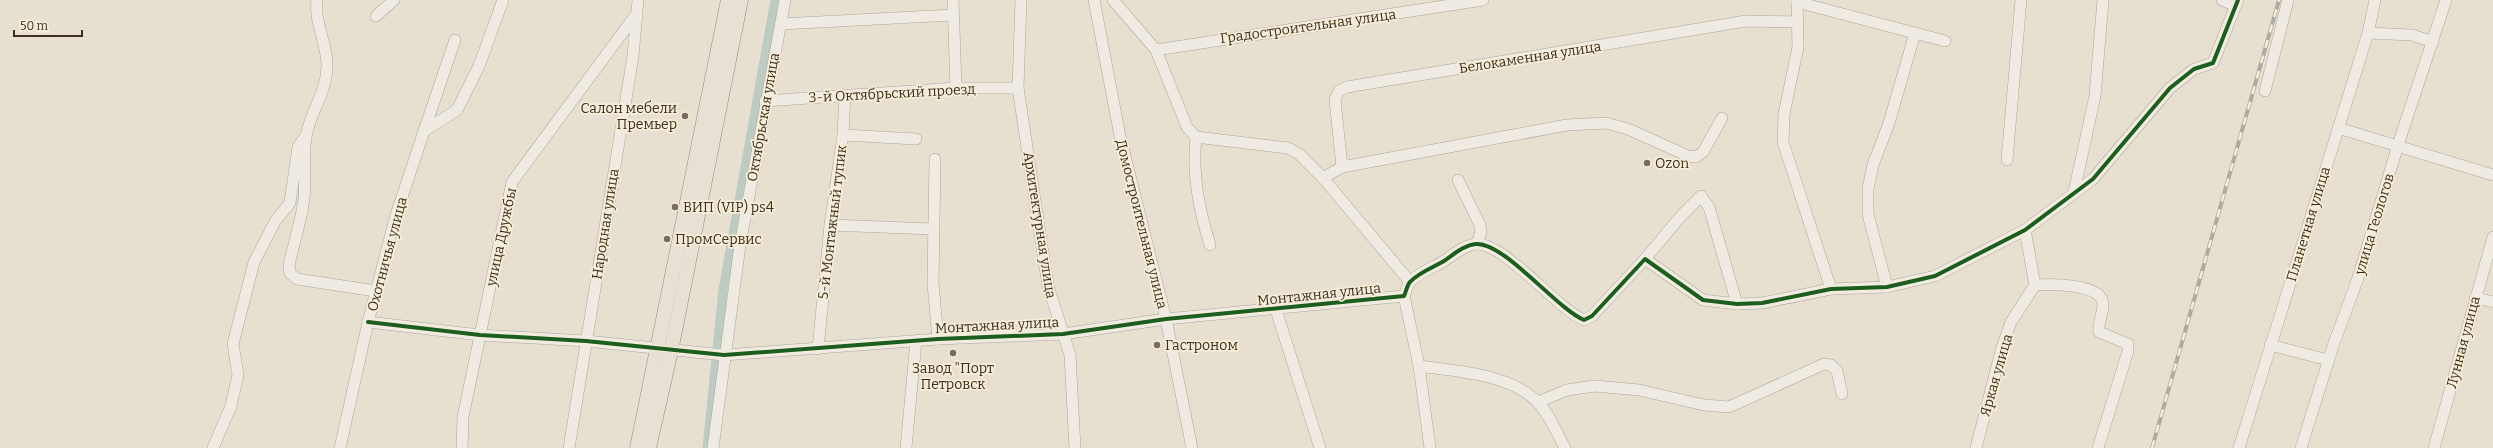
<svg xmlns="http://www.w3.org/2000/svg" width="2493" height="448" font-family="Bitter,serif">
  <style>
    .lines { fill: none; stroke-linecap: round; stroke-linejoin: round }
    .canal { stroke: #bcccc2; stroke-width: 9 }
    .minor-casing { stroke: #ada599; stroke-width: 12 }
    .major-casing { stroke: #928b80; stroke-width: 15 }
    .minor { stroke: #efebe3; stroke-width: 11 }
    .major { stroke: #e6e1d4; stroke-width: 14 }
    .rail-casing { stroke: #afaaa2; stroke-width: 4 }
    .rail { stroke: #f7eed8; stroke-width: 2.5; stroke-dasharray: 8; stroke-linecap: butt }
    .cycleway-casing { stroke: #f7eed8; stroke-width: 6 }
    .cycleway { stroke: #1b5e20; stroke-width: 4 }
    .poi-dot { fill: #786c5e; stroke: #f7eed8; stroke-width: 1.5 }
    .labels { text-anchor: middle; stroke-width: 3.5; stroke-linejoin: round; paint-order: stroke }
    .street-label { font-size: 14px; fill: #3d2e20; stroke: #f7eed8 }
    .poi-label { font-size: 14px; fill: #3d2e20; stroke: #f7eed8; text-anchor: start }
  </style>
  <rect width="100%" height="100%" fill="#e7e0d1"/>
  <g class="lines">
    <path class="canal" d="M 707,448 L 723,290 L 775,0"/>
    <g class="minor-casing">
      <g id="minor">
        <path d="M 317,0 C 314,24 328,44 327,68 C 326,92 312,110 307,132 C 302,154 306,177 304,199 C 301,221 294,243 289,265 L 290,273 L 297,279 L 376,291"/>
        <path d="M 953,0 L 956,88"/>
        <path d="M 1021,0 L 1018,88 L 1048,286 L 1070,355 L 1075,448"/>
        <path d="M 1094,0 L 1120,136 L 1166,319 L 1192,448"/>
        <path d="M 1113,0 L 1156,50 L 1187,127 L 1196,137 L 1288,148 L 1299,154 L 1323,178 L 1410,282"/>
        <path d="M 1797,0 L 1798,47 L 1784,114 L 1783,142 L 1831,289"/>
        <path d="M 2222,0 L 2236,6"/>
        <path d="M 1797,2 L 1945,41"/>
        <path d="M 376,16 L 394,0"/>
        <path d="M 781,24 L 952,15"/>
        <path d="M 2368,33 L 2412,35 L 2433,42"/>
        <path d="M 1156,50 L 1483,0"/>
        <path d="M 2265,91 L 2288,0"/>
        <path d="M 765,101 L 956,88 L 1018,88"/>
        <path d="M 2338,128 L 2493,175"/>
        <path d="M 424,131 L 455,40"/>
        <path d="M 843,135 L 916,139"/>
        <path d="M 1196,137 C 1192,175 1199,209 1210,245"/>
        <path d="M 935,159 L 933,283 L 938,339"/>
        <path d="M 2007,160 L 2021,0"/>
        <path d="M 1342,167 L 1335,100 L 1339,91 L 1347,87 L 1746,21 L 1798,22"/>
        <path d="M 1323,178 L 1342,167 L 1567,125 L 1606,123 L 1628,129 L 1688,156 L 1696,157 L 1703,152 L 1722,118"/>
        <path d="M 1458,180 L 1480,225 L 1481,232 L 1477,244"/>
        <path d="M 2074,192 L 2095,96 L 2103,0"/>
        <path d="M 830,225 L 933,229"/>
        <path d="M 2025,230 L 2035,285"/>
        <path d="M 1645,259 L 1681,216 L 1701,196 L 1709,207 L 1737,304"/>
        <path d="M 2035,285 C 2049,284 2102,283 2103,304 C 2103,314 2098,322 2099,332 L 2128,344 L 2128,351 L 2098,448"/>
        <path d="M 1887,287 L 1868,214 L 1868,188 L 1873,165 L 1889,123 L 1915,33"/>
        <path d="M 1404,296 L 1419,366 L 1430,448"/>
        <path d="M 2475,298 L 2493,302"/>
        <path d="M 1276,310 L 1320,448"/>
        <path d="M 368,322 L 480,335 L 586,341 L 724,355 L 938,339 L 1063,334 L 1166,319 L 1404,296 C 1406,292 1407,285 1410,282 C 1418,273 1434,267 1444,261 C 1453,255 1464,245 1476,244 C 1504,242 1557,309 1584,320 L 1592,316 L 1645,259 L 1703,300 L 1737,304 L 1762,303 L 1831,289 L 1887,287 L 1935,276 L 2025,230 L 2093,179 L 2170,88 L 2194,69 L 2213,63 L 2238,0"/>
        <path d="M 2270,345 L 2328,360"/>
        <path d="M 818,349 L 830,225 L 843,135 L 845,95"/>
        <path d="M 1419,366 C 1454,371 1513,374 1538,403 C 1550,415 1557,433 1565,448"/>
        <path d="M 1538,402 L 1567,390 L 1595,386 L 1639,390 L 1704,405 L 1729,407 L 1824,364 L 1831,365 L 1837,371 L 1842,394"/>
        <path d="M 213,448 L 231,406 L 238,375 L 233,344 L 254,262 L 276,220 L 290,203 L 298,147 L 304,138"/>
        <path d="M 340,448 L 368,322 L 396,215 L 424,131 L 457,110 L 479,66 L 503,0"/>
        <path d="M 462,448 L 463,417 L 512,182 L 635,16"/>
        <path d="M 569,448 L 633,56 L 638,0"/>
        <path d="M 713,448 L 740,245 L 785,0"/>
        <path d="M 906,448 L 916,341"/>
        <path d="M 1976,448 L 2002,347 L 2011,322 L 2035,285"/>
        <path d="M 2239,448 L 2368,33 L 2375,0"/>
        <path d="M 2301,448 L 2333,346 L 2358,278 L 2398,145 L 2446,0"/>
        <path d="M 2434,448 L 2493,237"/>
      </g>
    </g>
    <g class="major-casing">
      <g id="major">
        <path d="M 637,448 L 728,0"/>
        <path d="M 649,448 L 671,351 L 741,0"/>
      </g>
    </g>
    <use href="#minor" class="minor"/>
    <use href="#major" class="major"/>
    <g class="rail-casing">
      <path id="rail" d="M 2152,448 L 2279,0"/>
    </g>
    <use href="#rail" class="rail"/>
    <g class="cycleway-casing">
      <path id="cycleway" d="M 368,322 L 480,335 L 586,341 L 724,355 L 938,339 L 1063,334 L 1166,319 L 1404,296 C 1406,292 1407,285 1410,282 C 1418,273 1434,267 1444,261 C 1453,255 1464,245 1476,244 C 1504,242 1557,309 1584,320 L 1592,316 L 1645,259 L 1703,300 L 1737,304 L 1762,303 L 1831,289 L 1887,287 L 1935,276 L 2025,230 L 2093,179 L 2170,88 L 2194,69 L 2213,63 L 2238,0"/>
    </g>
    <use href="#cycleway" class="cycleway"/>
  </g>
  <g class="poi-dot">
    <circle cx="685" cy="116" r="4"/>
    <circle cx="1647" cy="163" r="4"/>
    <circle cx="675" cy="207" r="4"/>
    <circle cx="667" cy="239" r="4"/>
    <circle cx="1157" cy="345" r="4"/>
    <circle cx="953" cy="353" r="4"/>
  </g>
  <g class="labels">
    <g class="street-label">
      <text transform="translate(1308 26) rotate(-8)" y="5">Градостроительная улица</text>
      <text transform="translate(1530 57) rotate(-9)" y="5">Белокаменная улица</text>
      <text transform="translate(892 93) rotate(-3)" y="5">3-й Октябрьский проезд</text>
      <text transform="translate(763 117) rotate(-80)" y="5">Октябрьская улица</text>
      <text transform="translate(832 222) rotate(-83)" y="5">5-й Монтажный тупик</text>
      <text transform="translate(605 224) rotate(-81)" y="5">Народная улица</text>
      <text transform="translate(1142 224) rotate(76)" y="5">Домостроительная улица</text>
      <text transform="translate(2308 224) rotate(-73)" y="5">Планетная улица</text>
      <text transform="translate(2374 224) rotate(-73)" y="5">улица Геологов</text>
      <text transform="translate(1040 225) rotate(81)" y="5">Архитектурная улица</text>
      <text transform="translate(501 237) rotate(-78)" y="5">улица Дружбы</text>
      <text transform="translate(387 254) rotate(-75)" y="5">Охотничья улица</text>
      <text transform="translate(1319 294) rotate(-6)" y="5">Монтажная улица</text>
      <text transform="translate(997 325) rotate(-3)" y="5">Монтажная улица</text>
      <text transform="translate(2463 342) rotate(-75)" y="5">Лунная улица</text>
      <text transform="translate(1996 375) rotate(-74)" y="5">Яркая улица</text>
    </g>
    <g class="poi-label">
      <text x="677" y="113" text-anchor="end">Салон мебели<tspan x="677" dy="16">Премьер</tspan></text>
      <text x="1655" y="168">Ozon</text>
      <text x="683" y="212">ВИП (VIP) ps4</text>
      <text x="675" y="244">ПромСервис</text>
      <text x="1165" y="350">Гастроном</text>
      <text x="953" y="373" text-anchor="middle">Завод "Порт<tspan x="953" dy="16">Петровск</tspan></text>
    </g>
  </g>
  <path d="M14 30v6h68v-6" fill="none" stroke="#3d2e20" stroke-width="2"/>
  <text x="20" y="30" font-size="12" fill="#3d2e20" stroke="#f7eed8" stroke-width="3" paint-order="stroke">50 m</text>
</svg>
